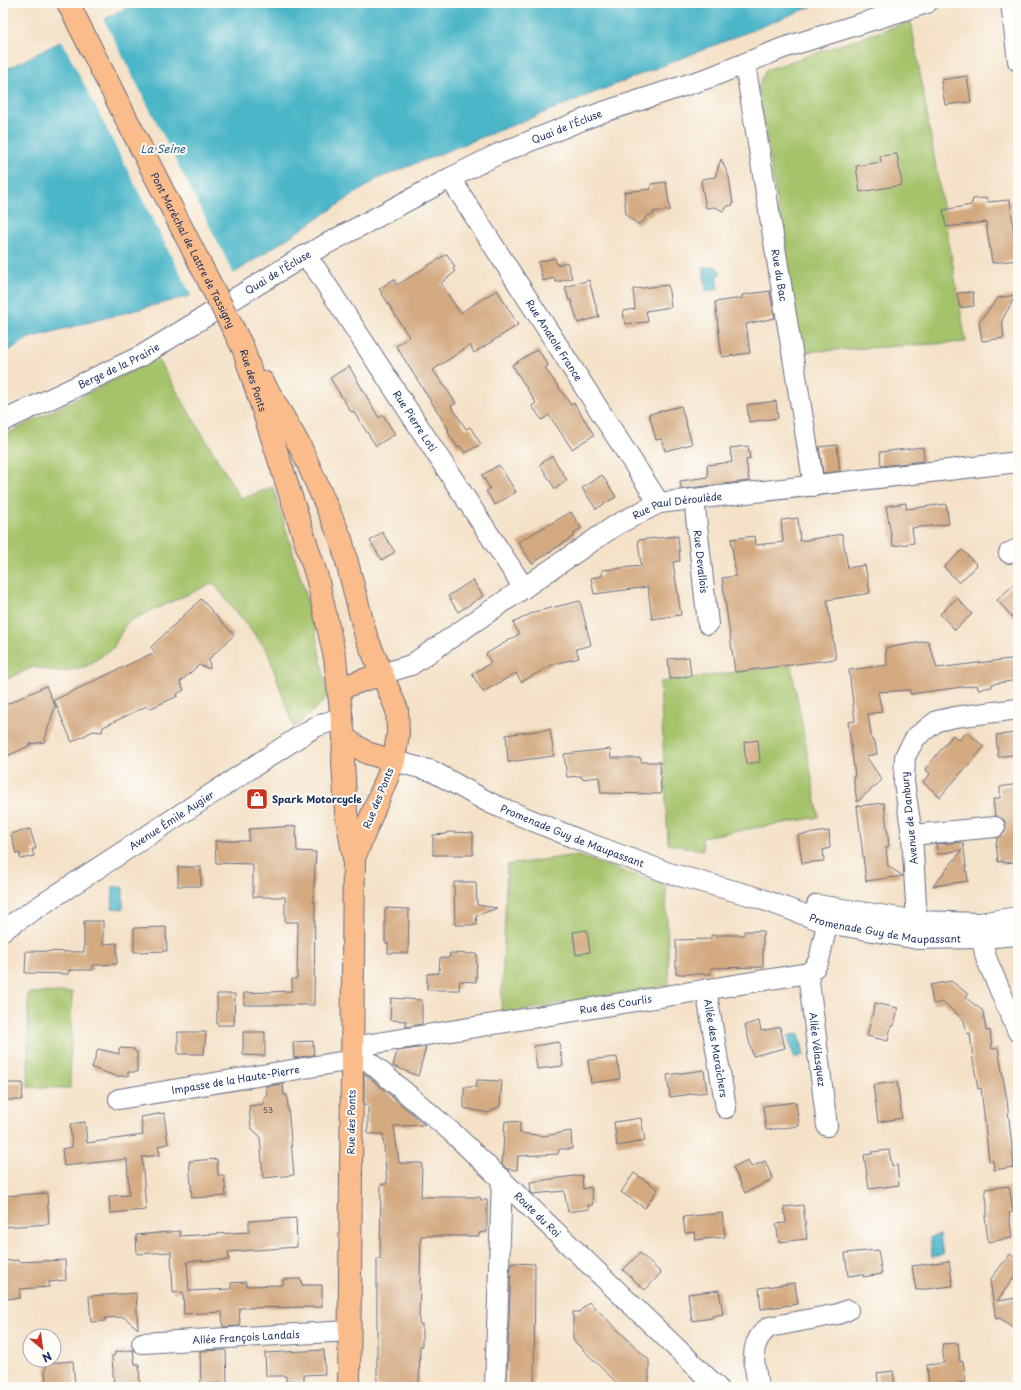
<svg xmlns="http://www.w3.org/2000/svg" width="1021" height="1390" font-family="'Playpen Sans',sans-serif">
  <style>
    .green { fill: #a5c36a; stroke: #607964 }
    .water { fill: #4bb6c8; stroke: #337293 }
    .pier { fill: #f4e1c7 }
    .building { fill: #d3a980 }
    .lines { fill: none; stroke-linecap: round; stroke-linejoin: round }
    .minor-casing { stroke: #676d83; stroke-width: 22 }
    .major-casing { stroke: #676d83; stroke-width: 24 }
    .minor { stroke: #fff; stroke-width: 20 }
    .major { stroke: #f9bc8a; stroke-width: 22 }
    .major-bridge-casing { stroke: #676d83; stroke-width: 24; stroke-linecap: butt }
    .major-bridge { stroke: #f9bc8a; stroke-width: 22 }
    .labels { text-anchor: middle; stroke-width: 4; stroke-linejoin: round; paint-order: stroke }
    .number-label { font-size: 8px; fill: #494e66 }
    .street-label { font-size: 10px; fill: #1b2f5e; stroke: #fdfcf7 }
    .poi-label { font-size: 10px; font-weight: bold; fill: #1b2f5e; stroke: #fdfcf7; text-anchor: start }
    .water-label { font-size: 11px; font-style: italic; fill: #2c5e83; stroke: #fdfcf7 }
  </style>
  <rect width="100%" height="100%" fill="#fdfcf7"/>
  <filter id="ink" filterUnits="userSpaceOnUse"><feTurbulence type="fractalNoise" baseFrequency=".025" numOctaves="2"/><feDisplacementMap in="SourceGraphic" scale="8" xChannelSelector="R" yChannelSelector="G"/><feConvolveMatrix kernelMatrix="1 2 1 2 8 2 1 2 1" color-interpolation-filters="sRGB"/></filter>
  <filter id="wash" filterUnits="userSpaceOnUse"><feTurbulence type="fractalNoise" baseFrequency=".012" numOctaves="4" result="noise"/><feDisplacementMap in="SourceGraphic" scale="16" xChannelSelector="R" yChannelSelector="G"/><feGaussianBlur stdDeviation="0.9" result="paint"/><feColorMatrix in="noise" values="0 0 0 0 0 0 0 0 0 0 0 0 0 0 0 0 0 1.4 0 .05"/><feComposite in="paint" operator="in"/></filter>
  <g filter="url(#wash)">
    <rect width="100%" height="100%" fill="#f4e1c7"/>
    <g class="green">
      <path d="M 911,21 L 966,342 L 801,352 L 758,87 L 766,70 Z"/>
      <path d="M 157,358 L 241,499 L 273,487 L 312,615 L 328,697 L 294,728 L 267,650 L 213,583 L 127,622 L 113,648 L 87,666 L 60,672 L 33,667 L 3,681 L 3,436 Z"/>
      <path d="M 791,665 L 819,817 L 702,837 L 703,850 L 668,844 L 660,682 Z"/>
      <path d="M 576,855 L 666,886 L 669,985 L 501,1014 L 507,865 Z"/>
      <path d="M 72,992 L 70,1088 L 28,1087 L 28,993 Z"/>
    </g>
    <g class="water">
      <path d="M 136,3 L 821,3 L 379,178 L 233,274 L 189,296 L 29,338 L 3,354 L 3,71 Z"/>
      <path d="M 715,266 L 721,272 L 717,278 L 718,289 L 706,291 L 703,268 Z"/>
      <path d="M 113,887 L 123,887 L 123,909 L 112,908 Z"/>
      <path d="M 799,1033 L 804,1055 L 794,1058 L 788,1036 Z"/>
      <path d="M 940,1235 L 943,1255 L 932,1257 L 930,1237 Z"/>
    </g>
    <path class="pier" d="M 103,18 L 235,276 L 192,297 L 61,39 Z"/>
    <g id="blocks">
      <g class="building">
        <path d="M 967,76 L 971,102 L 945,105 L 941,80 Z"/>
        <path d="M 897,154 L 902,185 L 860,192 L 856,166 L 881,162 L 880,156 Z"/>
        <path d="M 721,159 L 729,177 L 733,205 L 728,206 L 723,211 L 715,207 L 706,208 L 701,182 L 702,179 L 715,177 Z"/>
        <path d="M 666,182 L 670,210 L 653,212 L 654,214 L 647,216 L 643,222 L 637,224 L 626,215 L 624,192 L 651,189 L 651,184 Z"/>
        <path d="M 987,198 L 988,202 L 1010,200 L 1017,260 L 992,263 L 986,222 L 946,227 L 943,210 L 971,205 L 973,199 Z"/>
        <path d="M 447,254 L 455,267 L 453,268 L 455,272 L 441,283 L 460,313 L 497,290 L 518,325 L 474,353 L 470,345 L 433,370 L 456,403 L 451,406 L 466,429 L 470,427 L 481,444 L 465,453 L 460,446 L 458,448 L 447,431 L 449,430 L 396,346 L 409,337 L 379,289 L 394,279 L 397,285 Z"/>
        <path d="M 555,258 L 557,265 L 567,262 L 572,278 L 556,282 L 554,278 L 543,281 L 538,262 Z"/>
        <path d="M 589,280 L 599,317 L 578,323 L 571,300 L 569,300 L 565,287 Z"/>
        <path d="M 668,285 L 671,307 L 646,311 L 648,322 L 625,324 L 623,311 L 635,309 L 633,289 Z"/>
        <path d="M 770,291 L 775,318 L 746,324 L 750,353 L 722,357 L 715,302 L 742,298 L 742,295 Z"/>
        <path d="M 973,292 L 974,306 L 960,308 L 957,293 Z"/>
        <path d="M 1016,295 L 1002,320 L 1004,338 L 982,341 L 979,322 L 998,298 Z"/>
        <path d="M 538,349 L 548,366 L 545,368 L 571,405 L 574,403 L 594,435 L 572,449 L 549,415 L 542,420 L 532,406 L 536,403 L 512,365 Z"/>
        <path d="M 349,366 L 379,418 L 383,415 L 395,434 L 376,446 L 353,411 L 351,412 L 330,378 Z"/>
        <path d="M 776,401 L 778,418 L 749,422 L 747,405 Z"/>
        <path d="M 681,406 L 692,444 L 665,451 L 662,439 L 656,440 L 649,414 Z"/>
        <path d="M 837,445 L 840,471 L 823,473 L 819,447 Z"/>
        <path d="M 748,446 L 750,459 L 746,460 L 749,481 L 681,489 L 680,481 L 708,477 L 707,465 L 732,462 L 730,448 Z"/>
        <path d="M 923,447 L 924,461 L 881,466 L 880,452 Z"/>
        <path d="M 552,456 L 567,480 L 555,489 L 540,464 Z"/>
        <path d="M 499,465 L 516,492 L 495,505 L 486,491 L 490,489 L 482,475 Z"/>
        <path d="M 602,475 L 616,497 L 596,509 L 582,488 Z"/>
        <path d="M 906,503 L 906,509 L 946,504 L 949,524 L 912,528 L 914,543 L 893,546 L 886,506 Z"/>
        <path d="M 571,512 L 581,528 L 574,533 L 575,535 L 532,564 L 518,542 Z"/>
        <path d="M 798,518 L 800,541 L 842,534 L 848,568 L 865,565 L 870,593 L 827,600 L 836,659 L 735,672 L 722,578 L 736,576 L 731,539 L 755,536 L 756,545 L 783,542 L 781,520 Z"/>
        <path d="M 382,532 L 395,552 L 382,560 L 370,541 Z"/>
        <path d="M 678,536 L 680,561 L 673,562 L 681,615 L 652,619 L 648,587 L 594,594 L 591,578 L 602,576 L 602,570 L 641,566 L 638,540 Z"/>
        <path d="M 962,550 L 977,565 L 959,583 L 944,567 Z"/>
        <path d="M 473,580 L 483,596 L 458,612 L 448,596 Z"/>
        <path d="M 1018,581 L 1018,623 L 997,600 Z"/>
        <path d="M 957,598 L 972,614 L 955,630 L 940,614 Z"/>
        <path d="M 201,599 L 234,635 L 209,659 L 210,669 L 199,665 L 180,682 L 184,690 L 177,694 L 178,696 L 149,709 L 147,706 L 103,727 L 102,732 L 93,731 L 72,742 L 54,700 L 155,652 L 151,647 Z"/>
        <path d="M 580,601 L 591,645 L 576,649 L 579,658 L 554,664 L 521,682 L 516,673 L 483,692 L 472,674 L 491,663 L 486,654 L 519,634 L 513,623 L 534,612 Z"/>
        <path d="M 928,641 L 937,668 L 1018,658 L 1018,680 L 992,684 L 992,687 L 978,689 L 977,685 L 910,694 L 910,690 L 878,692 L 882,712 L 868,714 L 872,741 L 875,741 L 877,754 L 866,756 L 882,780 L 857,802 L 853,776 L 855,776 L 848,722 L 855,721 L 849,670 L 887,665 L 885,648 Z"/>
        <path d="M 689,657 L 691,676 L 670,679 L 668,659 Z"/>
        <path d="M 46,686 L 55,706 L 44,742 L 30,744 L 29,746 L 3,758 L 3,706 Z"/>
        <path d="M 550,729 L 554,756 L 508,762 L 506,735 Z"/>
        <path d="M 967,732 L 984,747 L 940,797 L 923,782 L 930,774 L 925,769 L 953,735 L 959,740 Z"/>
        <path d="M 1018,733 L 1018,754 L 998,757 L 996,735 Z"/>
        <path d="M 758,740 L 760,762 L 746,764 L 744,742 Z"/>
        <path d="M 610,749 L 611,758 L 641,758 L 641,762 L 660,762 L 661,794 L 601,793 L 599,777 L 582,779 L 581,776 L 567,777 L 564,754 Z"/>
        <path d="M 1018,784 L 1018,862 L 1003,863 L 1003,861 L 998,862 L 996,842 L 997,842 L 997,838 L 1005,832 L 1006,826 L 1004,820 L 995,816 L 993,799 L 1000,798 L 1000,787 Z"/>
        <path d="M 884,803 L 889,846 L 886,847 L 888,866 L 903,876 L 866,881 L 857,806 Z"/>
        <path d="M 296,826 L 297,851 L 316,852 L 313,902 L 315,902 L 314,1005 L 244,1005 L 244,993 L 292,991 L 292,979 L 297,979 L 298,922 L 285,922 L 285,897 L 253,897 L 253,864 L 216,863 L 215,841 L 249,841 L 249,829 Z"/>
        <path d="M 30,829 L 36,849 L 32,849 L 34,856 L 21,859 L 19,853 L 16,854 L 11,834 Z"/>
        <path d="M 829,831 L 830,848 L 823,850 L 824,861 L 802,863 L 798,835 Z"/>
        <path d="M 447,832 L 473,833 L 473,855 L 433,855 L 433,835 L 446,834 Z"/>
        <path d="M 963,842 L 968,881 L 933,886 L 962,850 L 938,854 L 936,844 Z"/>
        <rect x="178" y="867" width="23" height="19"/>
        <path d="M 454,882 L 476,882 L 477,905 L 497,908 L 476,916 L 477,925 L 455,925 Z"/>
        <path d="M 385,908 L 409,909 L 408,953 L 388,953 L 388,943 L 385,943 Z"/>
        <path d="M 84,921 L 103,921 L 103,944 L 117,943 L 117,964 L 93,965 L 93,970 L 69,970 L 69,974 L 25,973 L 26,951 L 84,952 Z"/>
        <path d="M 166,927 L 167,951 L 134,952 L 134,928 Z"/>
        <path d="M 587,930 L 590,952 L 576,955 L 573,932 Z"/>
        <path d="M 744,931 L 763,931 L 763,967 L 711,968 L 711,974 L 676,974 L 676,940 L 711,939 L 711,935 L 744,935 Z"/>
        <path d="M 450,953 L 477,954 L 476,982 L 460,981 L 459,990 L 427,990 L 427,974 L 439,973 L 440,958 L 449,958 Z"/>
        <path d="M 951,981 L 968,994 L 966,998 L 983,1011 L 986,1031 L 990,1030 L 992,1049 L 998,1048 L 1007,1100 L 1014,1167 L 994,1170 L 993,1161 L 989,1161 L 981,1088 L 978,1089 L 973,1060 L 970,1033 L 967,1034 L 964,1020 L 943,1002 L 933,1004 L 930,985 Z"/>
        <path d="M 217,994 L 235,994 L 234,1025 L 217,1025 Z"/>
        <path d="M 391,998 L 422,1000 L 422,1024 L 406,1027 L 406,1021 L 390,1020 Z"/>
        <path d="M 875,1003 L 898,1008 L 894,1026 L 891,1026 L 888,1041 L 867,1036 Z"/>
        <path d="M 759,1021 L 761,1031 L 780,1027 L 785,1048 L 753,1056 L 745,1025 Z"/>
        <path d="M 178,1032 L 206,1032 L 204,1054 L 178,1054 Z"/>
        <path d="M 243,1032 L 265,1032 L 265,1056 L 243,1055 Z"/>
        <path d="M 313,1041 L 314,1055 L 294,1058 L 293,1042 Z"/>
        <path d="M 559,1042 L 563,1066 L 537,1069 L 534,1046 Z"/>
        <path d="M 426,1047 L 418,1076 L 393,1066 L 397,1051 Z"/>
        <path d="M 119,1048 L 134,1049 L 134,1051 L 137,1052 L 137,1072 L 128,1072 L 128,1076 L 116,1076 L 92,1068 L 98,1049 L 119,1054 Z"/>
        <path d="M 617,1057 L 620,1079 L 591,1083 L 588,1060 Z"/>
        <path d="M 704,1070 L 707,1092 L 670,1097 L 667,1075 Z"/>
        <path d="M 364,1073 L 425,1125 L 394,1126 L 399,1163 L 422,1163 L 421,1197 L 480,1197 L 481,1200 L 487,1200 L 487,1232 L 479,1233 L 479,1236 L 421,1236 L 419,1324 L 422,1324 L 422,1346 L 420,1346 L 419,1387 L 377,1387 L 377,1259 L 380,1259 L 381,1184 L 387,1184 L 383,1134 L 368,1134 L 368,1105 L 364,1105 Z"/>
        <path d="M 477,1080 L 502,1081 L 500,1106 L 488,1113 L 464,1108 L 464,1087 L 476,1087 Z"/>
        <path d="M 897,1082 L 902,1118 L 878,1122 L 873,1085 Z"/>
        <path d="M 3,1083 L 23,1083 L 22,1100 L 3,1100 Z"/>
        <path d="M 283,1084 L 284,1095 L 287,1095 L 294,1175 L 263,1178 L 260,1136 L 251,1128 L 249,1106 L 264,1104 L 264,1097 L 267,1097 L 266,1086 Z"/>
        <path d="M 796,1102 L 799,1126 L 766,1130 L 763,1106 Z"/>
        <path d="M 164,1113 L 168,1144 L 158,1146 L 160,1155 L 142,1157 L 146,1210 L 110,1213 L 109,1196 L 129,1195 L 127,1159 L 64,1166 L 62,1149 L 72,1147 L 70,1124 L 85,1122 L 87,1143 L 143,1135 L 141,1117 Z"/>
        <path d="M 641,1118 L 645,1141 L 617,1146 L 614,1122 Z"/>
        <path d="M 505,1121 L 520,1122 L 520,1133 L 544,1136 L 571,1131 L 572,1149 L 559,1149 L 558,1154 L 518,1156 L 517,1170 L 507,1169 L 502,1164 Z"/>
        <path d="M 889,1150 L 892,1166 L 897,1165 L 899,1185 L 869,1189 L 864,1155 L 872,1154 L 872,1152 Z"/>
        <path d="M 217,1159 L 218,1175 L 224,1175 L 226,1196 L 192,1198 L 189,1161 Z"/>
        <path d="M 748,1160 L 751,1167 L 765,1161 L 773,1179 L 745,1193 L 733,1167 Z"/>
        <path d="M 634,1173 L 658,1189 L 645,1208 L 621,1192 Z"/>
        <path d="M 582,1175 L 583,1189 L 591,1187 L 593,1205 L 588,1205 L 589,1209 L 568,1212 L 564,1191 L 533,1194 L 531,1192 L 530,1182 Z"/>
        <path d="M 1009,1186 L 1013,1212 L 1009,1213 L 1012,1238 L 988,1242 L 985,1216 L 987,1216 L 987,1205 L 985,1189 Z"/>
        <path d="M 47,1193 L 49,1224 L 3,1227 L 3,1196 Z"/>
        <path d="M 803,1205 L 807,1239 L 779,1242 L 776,1224 L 786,1223 L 784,1207 Z"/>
        <path d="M 722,1213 L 725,1237 L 695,1240 L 694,1232 L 685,1233 L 683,1217 Z"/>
        <path d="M 296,1218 L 297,1247 L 228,1252 L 229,1260 L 190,1261 L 187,1262 L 189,1291 L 231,1289 L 231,1283 L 246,1282 L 246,1286 L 283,1285 L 283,1279 L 301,1279 L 302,1285 L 322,1285 L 322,1307 L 239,1308 L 240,1326 L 223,1327 L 222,1312 L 184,1314 L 183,1292 L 173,1293 L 171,1252 L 137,1254 L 136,1235 L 180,1231 L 180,1236 L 249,1232 L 249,1221 Z"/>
        <path d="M 878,1250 L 882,1274 L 863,1277 L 863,1274 L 848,1276 L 845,1253 Z"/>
        <path d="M 640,1253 L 661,1273 L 645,1290 L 623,1270 Z"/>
        <path d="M 1010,1254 L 1018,1260 L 1018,1272 L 997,1301 L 1018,1298 L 1018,1331 L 1000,1318 L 996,1319 L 990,1280 Z"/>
        <path d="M 18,1260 L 18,1262 L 65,1260 L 66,1280 L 49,1282 L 49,1287 L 20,1289 L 20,1298 L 3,1299 L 3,1261 Z"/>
        <path d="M 949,1261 L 953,1286 L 916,1290 L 912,1266 Z"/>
        <path d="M 511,1263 L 535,1264 L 534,1387 L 507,1387 Z"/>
        <path d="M 795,1283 L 798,1304 L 761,1309 L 759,1288 Z"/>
        <path d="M 719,1290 L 723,1314 L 712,1316 L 712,1318 L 692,1321 L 688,1294 Z"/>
        <path d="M 136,1293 L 138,1329 L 124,1317 L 105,1318 L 105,1321 L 91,1322 L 89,1296 Z"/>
        <path d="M 589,1302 L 649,1360 L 649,1387 L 621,1387 L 573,1340 L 573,1312 L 579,1312 Z"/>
        <path d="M 958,1343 L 960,1362 L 963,1361 L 966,1382 L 946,1385 L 946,1387 L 929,1387 L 927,1365 L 944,1363 L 942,1344 Z"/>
        <path d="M 133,1350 L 135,1364 L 139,1364 L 140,1387 L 114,1387 L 112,1356 L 115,1355 L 115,1352 Z"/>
        <path d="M 226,1350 L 227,1383 L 201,1384 L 200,1351 Z"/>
        <path d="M 324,1350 L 325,1374 L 304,1375 L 304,1381 L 286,1381 L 286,1376 L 266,1376 L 265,1353 Z"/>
        <path d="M 73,1361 L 75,1387 L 46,1387 L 45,1369 L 48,1363 Z"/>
        <path d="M 893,1371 L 895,1387 L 879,1387 L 877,1373 Z"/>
      </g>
    </g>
  </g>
  <g filter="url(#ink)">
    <use href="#blocks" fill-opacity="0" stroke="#676d83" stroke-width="1"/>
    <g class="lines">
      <g class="minor-casing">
        <g id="minor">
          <path d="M 1011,3 L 1018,61"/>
          <path id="s1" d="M 745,64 L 814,486"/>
          <path id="s2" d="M 450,178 L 659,503"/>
          <path id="s3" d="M 304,256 L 316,269 L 524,588"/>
          <path id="s4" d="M 3,421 L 141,356 L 304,256 L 450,178 L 498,154 L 600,113 L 711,77 L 783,48 L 927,3"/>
          <path id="s5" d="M 694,499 L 708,624"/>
          <path d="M 1009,553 L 1018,549"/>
          <path id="s6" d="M 382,674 L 411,665 L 616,525 L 659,503 L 1018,462"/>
          <path id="s7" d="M 394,761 L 432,771 L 490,803 L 577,839 L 669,873 L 756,897 L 827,923 L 918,939 L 981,938 L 1018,935"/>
          <path d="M 912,835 L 995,827"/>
          <path d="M 817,905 L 918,921 L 979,923 L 1018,917"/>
          <path d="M 979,926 L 986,958 L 1018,1032"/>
          <path id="s8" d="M 3,930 L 305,733 L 315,727 L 342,717"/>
          <path d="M 918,939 L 912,835 L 904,782 L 905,756 L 916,737 L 937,721 L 955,717 L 1018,709"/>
          <path id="s9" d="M 808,973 L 827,1126"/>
          <path id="s10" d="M 706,989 L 726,1108"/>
          <path id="s11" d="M 352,1047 L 808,973 L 815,967 L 819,960 L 831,907"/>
          <path id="s12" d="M 352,1047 L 454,1134 L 717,1387"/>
          <path id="s13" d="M 119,1099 L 352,1060"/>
          <path id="s14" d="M 142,1343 L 349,1331"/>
          <path d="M 495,1387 L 502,1179"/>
          <path d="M 758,1387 C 755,1363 747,1344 769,1327 L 838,1314 L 848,1310"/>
        </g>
      </g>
      <g class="major-casing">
        <g id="major">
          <path d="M 68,3 L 144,154"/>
          <path id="s15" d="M 243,348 L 317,577 L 335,658 L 344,738 L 343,762 L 346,812 L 354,858 L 349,1387"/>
          <path d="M 263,382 L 301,448 L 341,539 L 366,636 L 397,710 L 398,733 L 394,761 L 354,858"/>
          <path d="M 340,688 L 382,674"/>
          <path d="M 344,738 L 367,753 L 394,761"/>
        </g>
      </g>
      <use href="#minor" class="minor"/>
      <use href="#major" class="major"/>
      <g class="major-bridge-casing">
        <g id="major-bridge">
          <path id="s16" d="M 144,154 L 243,348"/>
        </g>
      </g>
      <use href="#major-bridge" class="major-bridge"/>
    </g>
  </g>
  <defs>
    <g id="shop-square" transform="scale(1.15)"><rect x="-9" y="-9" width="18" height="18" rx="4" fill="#c8321e" stroke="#fdfcf7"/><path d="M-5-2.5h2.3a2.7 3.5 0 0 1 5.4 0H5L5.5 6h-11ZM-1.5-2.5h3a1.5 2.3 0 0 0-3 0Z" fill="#fff"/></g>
  </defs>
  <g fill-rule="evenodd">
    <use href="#shop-square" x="257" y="799"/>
  </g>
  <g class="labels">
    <g class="number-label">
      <text x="268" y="1113">53</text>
    </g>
    <g class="street-label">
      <text dy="4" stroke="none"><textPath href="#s4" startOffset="637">Quai de l'Écluse</textPath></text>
      <text dy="4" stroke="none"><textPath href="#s16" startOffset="108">Pont Maréchal de Lattre de Tassigny</textPath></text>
      <text dy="4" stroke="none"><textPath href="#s4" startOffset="313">Quai de l'Écluse</textPath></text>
      <text dy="4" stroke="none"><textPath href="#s1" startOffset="214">Rue du Bac</textPath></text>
      <text dy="4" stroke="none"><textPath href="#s2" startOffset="193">Rue Anatole France</textPath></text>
      <text dy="4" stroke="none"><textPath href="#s4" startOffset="128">Berge de la Prairie</textPath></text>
      <text dy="4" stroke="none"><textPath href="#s15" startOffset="34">Rue des Ponts</textPath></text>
      <text dy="4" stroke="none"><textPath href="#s3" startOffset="199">Rue Pierre Loti</textPath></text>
      <text dy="4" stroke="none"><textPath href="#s6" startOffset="344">Rue Paul Déroulède</textPath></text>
      <text dy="4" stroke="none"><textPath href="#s5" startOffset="63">Rue Devallois</textPath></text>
      <text transform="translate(378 798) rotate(-68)" y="4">Rue des Ponts</text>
      <text transform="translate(909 818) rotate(-96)" y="4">Avenue de Danbury</text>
      <text dy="4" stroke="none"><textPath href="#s8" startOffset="201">Avenue Émile Augier</textPath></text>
      <text dy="4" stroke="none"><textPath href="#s7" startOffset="194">Promenade Guy de Maupassant</textPath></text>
      <text dy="4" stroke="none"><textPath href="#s7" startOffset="522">Promenade Guy de Maupassant</textPath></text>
      <text dy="4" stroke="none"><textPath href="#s11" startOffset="267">Rue des Courlis</textPath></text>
      <text dy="4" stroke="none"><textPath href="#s10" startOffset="60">Allée des Maraîchers</textPath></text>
      <text dy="4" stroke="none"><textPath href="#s9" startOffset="77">Allée Vélasquez</textPath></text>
      <text dy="4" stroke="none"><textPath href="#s13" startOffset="118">Impasse de la Haute-Pierre</textPath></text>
      <text transform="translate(351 1122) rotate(-89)" y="4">Rue des Ponts</text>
      <text dy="4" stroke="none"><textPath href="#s12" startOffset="250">Route du Roi</textPath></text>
      <text dy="4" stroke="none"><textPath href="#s14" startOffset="104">Allée François Landais</textPath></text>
    </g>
    <g class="poi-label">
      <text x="272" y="803">Spark Motorcycle</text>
    </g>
    <g class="water-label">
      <text x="163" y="153">La Seine</text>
    </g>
  </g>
  <rect width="1021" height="1390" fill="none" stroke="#fdfcf7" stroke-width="16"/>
  <g transform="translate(42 1348) rotate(151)"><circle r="19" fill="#fdfcf7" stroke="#a3aaba"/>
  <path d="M0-3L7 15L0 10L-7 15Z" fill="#c8321e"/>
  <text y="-6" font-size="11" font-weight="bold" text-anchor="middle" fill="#1b2f5e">N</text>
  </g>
</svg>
